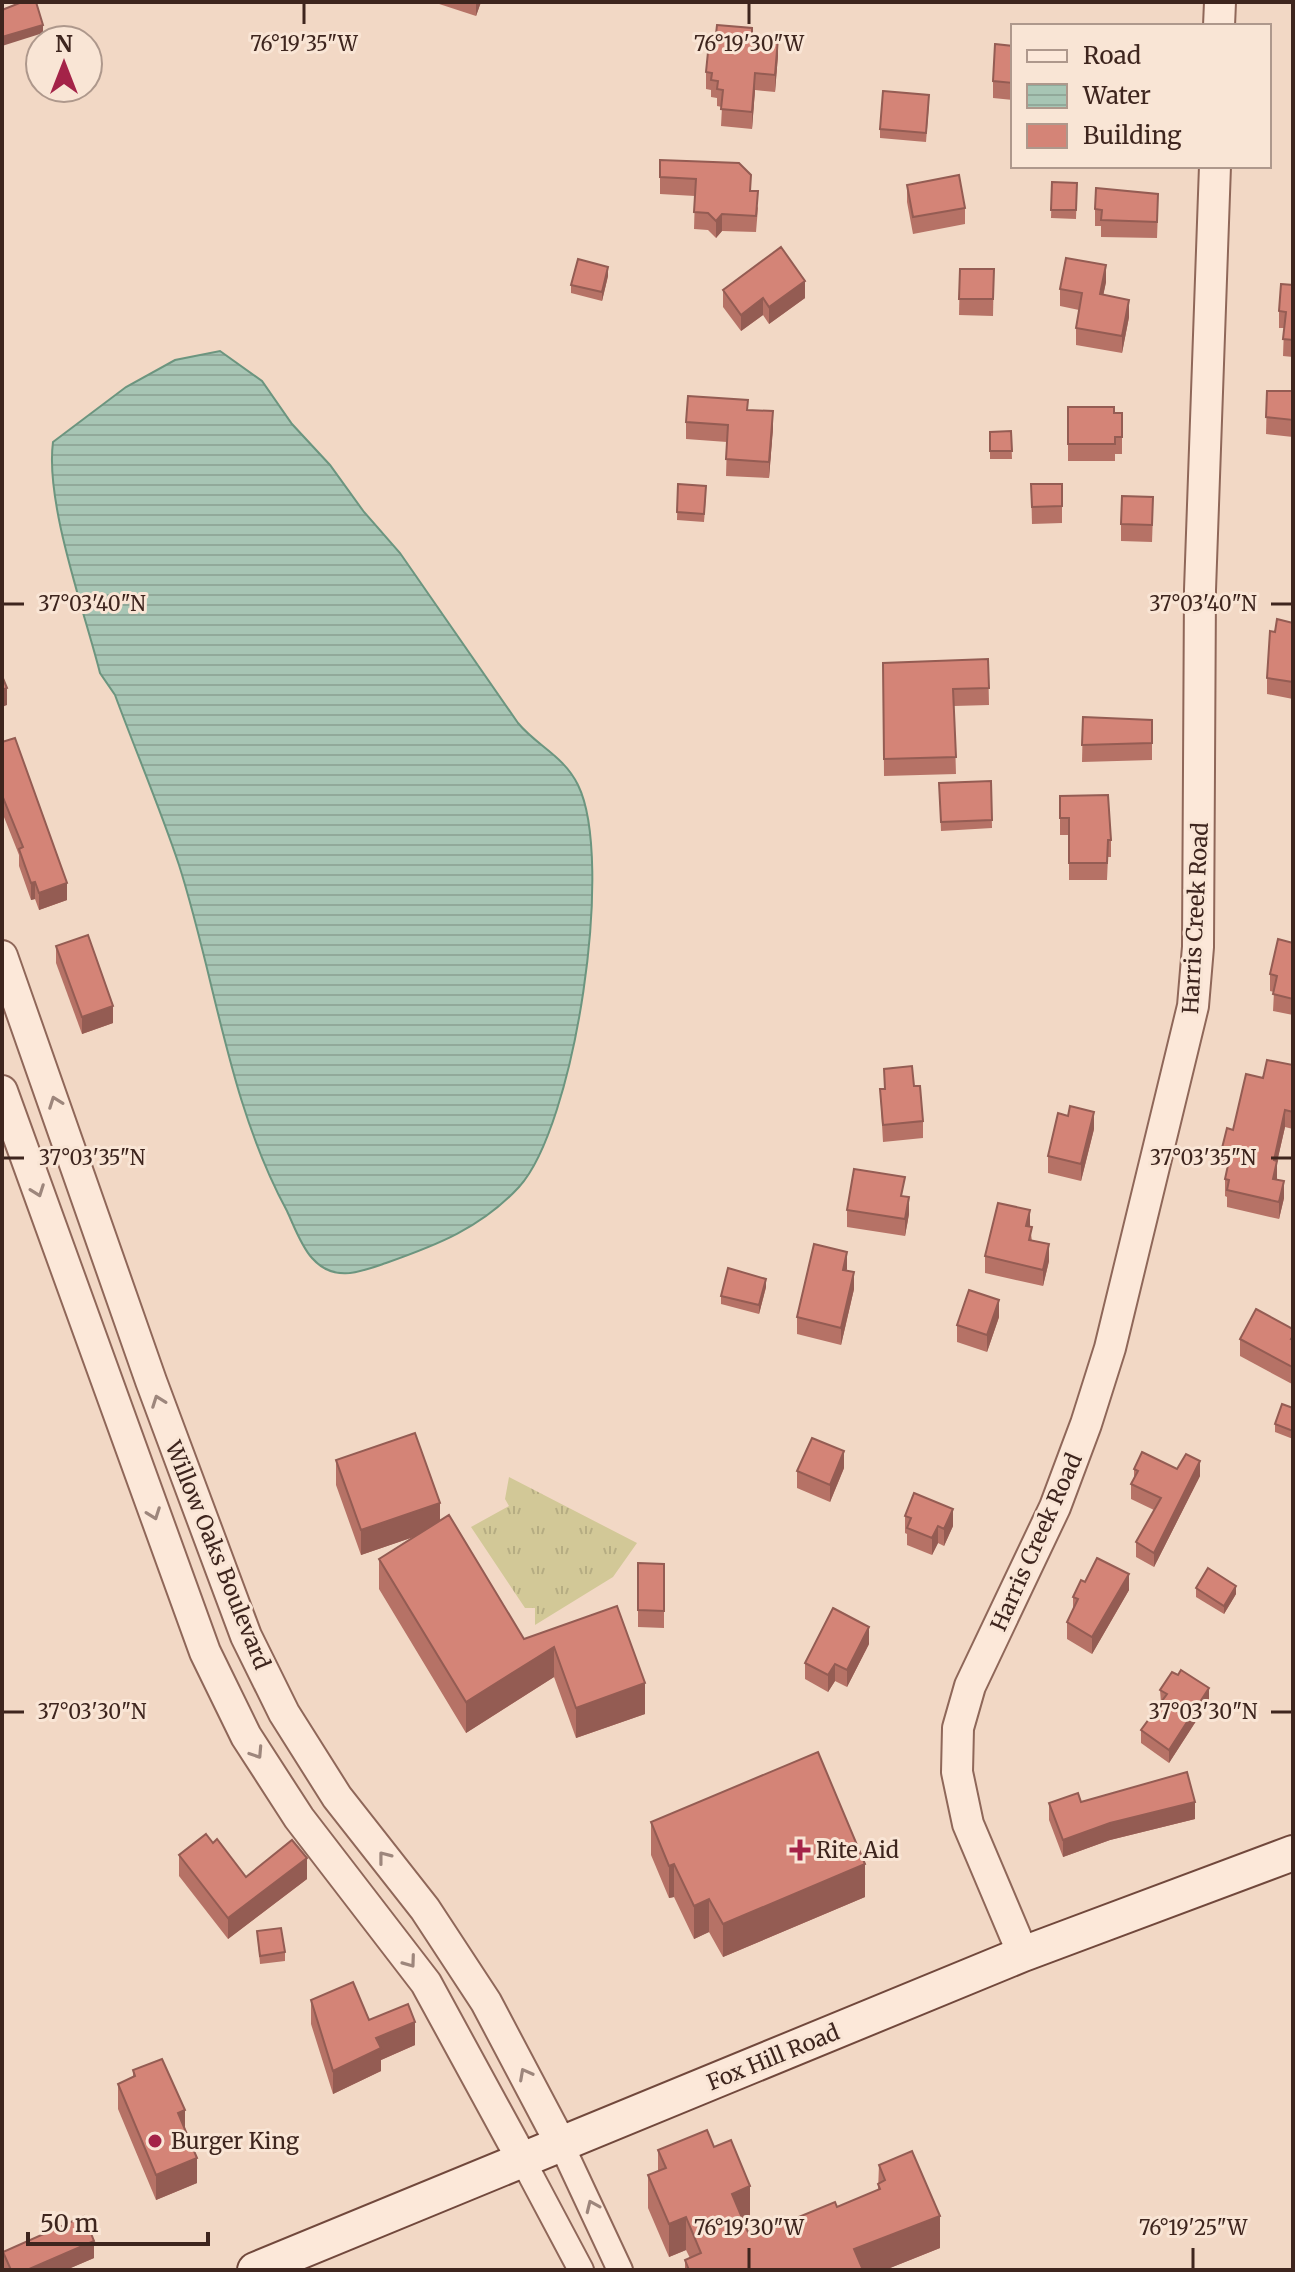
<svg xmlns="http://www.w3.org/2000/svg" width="1295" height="2272" font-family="Merriweather,serif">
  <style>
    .grass { fill: url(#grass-tufts) }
    .water { fill: url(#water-rules); stroke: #6c957f; stroke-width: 2 }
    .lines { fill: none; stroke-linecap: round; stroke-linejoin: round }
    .minor-casing { stroke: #8f6759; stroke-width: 28 }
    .tertiary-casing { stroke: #8f6759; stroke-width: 34 }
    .secondary-casing { stroke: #71483c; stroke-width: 38 }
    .minor { stroke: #fce8d9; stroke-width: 24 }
    .tertiary { stroke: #fce8d9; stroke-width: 30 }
    .secondary { stroke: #fce8d9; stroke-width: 34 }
    .wall { fill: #b67266 }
    .shaded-wall { fill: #945c53 }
    .building { fill: #d48477; stroke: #945c53; stroke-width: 2 }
    .oneway { stroke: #9d867c }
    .ticks { fill: none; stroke: #3e251e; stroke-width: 3 }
    .poi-dot { fill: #a42348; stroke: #f9e5d5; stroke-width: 3 }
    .labels { text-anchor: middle; stroke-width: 6; stroke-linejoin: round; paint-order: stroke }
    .street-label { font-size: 22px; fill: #3e251e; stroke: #f9e5d5 }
    .poi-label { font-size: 22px; fill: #3e251e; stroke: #f9e5d5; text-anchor: start }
    .ticks-label { font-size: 20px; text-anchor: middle; fill: #3e251e; stroke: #f9e5d5; stroke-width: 6; stroke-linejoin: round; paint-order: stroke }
  </style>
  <defs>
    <pattern id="grass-tufts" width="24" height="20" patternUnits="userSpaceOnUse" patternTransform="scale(2)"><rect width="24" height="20" fill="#d2c897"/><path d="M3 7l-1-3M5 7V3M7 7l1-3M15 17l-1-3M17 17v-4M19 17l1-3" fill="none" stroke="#b5ac82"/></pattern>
    <pattern id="water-rules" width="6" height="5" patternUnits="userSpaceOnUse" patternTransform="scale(2)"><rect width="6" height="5" fill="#a7c5b4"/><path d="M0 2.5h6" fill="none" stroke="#91a99a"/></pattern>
  </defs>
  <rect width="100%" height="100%" fill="#f2d8c5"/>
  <path class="grass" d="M 509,1477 L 637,1543 L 613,1577 L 535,1625 L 535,1608 L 525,1608 L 471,1527 L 509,1506 L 505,1499 Z"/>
  <path class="water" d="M 220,351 L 262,381 L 292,424 L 330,465 L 364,512 L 400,553 L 518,723 C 537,746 564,756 578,785 C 615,860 575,1126 519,1187 C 481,1228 437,1245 386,1263 C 360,1272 334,1283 312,1258 C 301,1246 294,1226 287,1211 C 228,1102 216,981 179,865 C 160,808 136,752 115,695 L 100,673 C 84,610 45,503 53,442 L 126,387 L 175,360 Z"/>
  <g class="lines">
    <g class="minor-casing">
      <g id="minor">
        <path d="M 561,2144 L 620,2270"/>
        <path d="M 522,2159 L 581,2270"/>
      </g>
    </g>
    <g class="tertiary-casing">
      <g id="tertiary">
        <path d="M 1219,26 L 1220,2"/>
        <path d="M 2,956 L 151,1381 L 246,1636 L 284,1713 L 337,1797 L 425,1909 L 486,2002 L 561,2144"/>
        <path d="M 2,1091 L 205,1652 L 246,1736 L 299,1818 L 426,1983 L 522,2159"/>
        <path d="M 1023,1954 L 968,1824 L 957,1772 L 958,1728 L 970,1686 L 1055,1507 L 1086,1424 L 1110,1348 L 1193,1006 L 1198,947 L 1200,590 L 1215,166"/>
      </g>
    </g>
    <g class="secondary-casing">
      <path id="secondary" d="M 255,2270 L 1023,1954 L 1293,1853"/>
    </g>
    <use href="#minor" class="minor"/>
    <use href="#tertiary" class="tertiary"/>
    <use href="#secondary" class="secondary"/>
  </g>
  <g class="wall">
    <path d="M 433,2 L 481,2 L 476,16 Z"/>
    <path d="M 752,36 L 778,55 L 775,92 L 755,90 L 752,129 L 721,126 L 722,107 L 717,106 L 717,98 L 711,97 L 711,90 L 706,89 L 706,72 L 714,52 Z"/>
    <path d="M 1013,46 L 1013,100 L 993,98 L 993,81 Z"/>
    <path d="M 929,104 L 926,142 L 880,138 L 880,129 Z"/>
    <path d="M 660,160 L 751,191 L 758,208 L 756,232 L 722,231 L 716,238 L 708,230 L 694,229 L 695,196 L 660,194 Z"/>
    <path d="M 1052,182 L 1077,183 L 1076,219 L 1051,218 Z"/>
    <path d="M 907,185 L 965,208 L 965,224 L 913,234 L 907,202 Z"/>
    <path d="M 1095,209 L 1158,211 L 1157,238 L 1101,237 L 1101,226 L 1095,226 Z"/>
    <path d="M 960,269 L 994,269 L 993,316 L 959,315 Z"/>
    <path d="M 608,276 L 602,301 L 571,293 L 571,285 Z"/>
    <path d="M 1106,282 L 1103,295 L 1129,317 L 1122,353 L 1076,345 L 1076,328 L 1079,310 L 1060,306 L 1060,289 Z"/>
    <path d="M 1293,285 L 1293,357 L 1283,356 L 1284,328 L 1279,328 L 1279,311 Z"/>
    <path d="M 723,290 L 805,298 L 769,324 L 763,315 L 741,331 L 723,307 Z"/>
    <path d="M 1267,391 L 1293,391 L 1293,437 L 1266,434 Z"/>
    <path d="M 1068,407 L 1122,413 L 1122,454 L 1115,454 L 1115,461 L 1068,461 Z"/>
    <path d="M 748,410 L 773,428 L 769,478 L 726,476 L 727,442 L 686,439 L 686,422 Z"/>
    <path d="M 1011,431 L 1012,459 L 990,459 L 990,432 Z"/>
    <path d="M 678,484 L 706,495 L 704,522 L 677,520 Z"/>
    <path d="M 1031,484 L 1062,484 L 1062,523 L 1032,524 Z"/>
    <path d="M 1153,514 L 1152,542 L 1121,541 L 1121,524 Z"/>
    <path d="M 1293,623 L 1293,699 L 1267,694 L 1267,678 L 1275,632 Z"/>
    <path d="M 988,659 L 989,705 L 954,706 L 956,774 L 884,776 L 883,663 Z"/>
    <path d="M 1083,717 L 1152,720 L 1152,760 L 1082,762 Z"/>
    <path d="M 2,742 L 67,900 L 39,910 L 35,899 L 31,900 L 19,866 L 19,855 L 2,812 Z"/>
    <path d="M 991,781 L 992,828 L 941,831 L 939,783 Z"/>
    <path d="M 1060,796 L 1111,840 L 1111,857 L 1108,857 L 1107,880 L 1069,880 L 1069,835 L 1060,835 Z"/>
    <path d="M 1293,943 L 1293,1015 L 1273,1011 L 1274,992 L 1270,991 L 1270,974 Z"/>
    <path d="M 56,946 L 113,1023 L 82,1034 L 56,963 Z"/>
    <path d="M 1293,1065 L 1293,1129 L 1285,1127 L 1277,1162 L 1277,1179 L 1284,1198 L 1279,1219 L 1227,1207 L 1227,1197 L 1225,1196 L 1225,1179 L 1228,1167 L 1222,1165 L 1222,1148 L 1263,1078 Z"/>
    <path d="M 884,1069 L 914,1086 L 923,1121 L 923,1138 L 883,1142 L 880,1089 L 884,1089 Z"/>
    <path d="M 1094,1129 L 1081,1181 L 1048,1173 L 1048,1156 Z"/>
    <path d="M 904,1197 L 909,1214 L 905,1236 L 847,1227 L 847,1210 Z"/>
    <path d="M 1030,1227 L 1032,1241 L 1049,1261 L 1043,1286 L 985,1273 L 985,1256 Z"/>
    <path d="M 847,1271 L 854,1289 L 841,1345 L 797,1334 L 797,1317 Z"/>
    <path d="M 766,1287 L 759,1314 L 721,1304 L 721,1296 Z"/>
    <path d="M 999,1317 L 987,1352 L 957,1342 L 957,1325 Z"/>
    <path d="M 1293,1329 L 1293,1382 L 1292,1384 L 1240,1356 L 1240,1339 Z"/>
    <path d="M 1293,1408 L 1293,1439 L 1275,1432 L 1275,1424 Z"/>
    <path d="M 336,1460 L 440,1520 L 524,1639 L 617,1606 L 645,1714 L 576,1738 L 554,1677 L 466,1733 L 379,1589 L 379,1559 L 413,1537 L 361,1555 L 336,1485 Z"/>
    <path d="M 844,1468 L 830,1502 L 797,1488 L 797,1471 Z"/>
    <path d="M 1134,1469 L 1177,1469 L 1200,1476 L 1154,1567 L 1136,1557 L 1136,1542 L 1154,1510 L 1131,1499 L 1131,1484 L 1134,1478 Z"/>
    <path d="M 905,1516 L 953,1526 L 944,1546 L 938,1543 L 932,1555 L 907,1545 L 907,1534 L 905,1533 Z"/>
    <path d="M 638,1563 L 664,1564 L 664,1628 L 638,1627 Z"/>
    <path d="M 1085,1582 L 1129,1590 L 1092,1654 L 1067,1639 L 1067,1622 L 1073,1609 L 1073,1597 Z"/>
    <path d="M 1196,1588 L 1236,1594 L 1224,1614 L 1196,1597 Z"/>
    <path d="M 869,1644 L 847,1687 L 835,1681 L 828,1692 L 805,1679 L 805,1663 Z"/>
    <path d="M 1160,1690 L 1209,1701 L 1169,1763 L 1141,1743 L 1141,1730 L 1161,1703 Z"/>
    <path d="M 1049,1803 L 1195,1819 L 1110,1840 L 1063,1857 L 1049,1820 Z"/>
    <path d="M 651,1822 L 865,1897 L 723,1957 L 709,1932 L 694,1939 L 674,1897 L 669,1898 L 651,1855 Z"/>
    <path d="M 213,1843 L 246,1877 L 307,1879 L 228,1939 L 179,1876 L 179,1855 Z"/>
    <path d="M 257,1931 L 285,1952 L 285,1961 L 260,1964 Z"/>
    <path d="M 311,2000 L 369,2020 L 415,2045 L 381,2060 L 381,2071 L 333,2094 L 311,2024 Z"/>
    <path d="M 133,2070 L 185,2128 L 197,2183 L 156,2200 L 118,2109 L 118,2084 L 133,2077 Z"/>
    <path d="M 714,2147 L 750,2219 L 744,2221 L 750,2237 L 837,2207 L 878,2190 L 879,2165 L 940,2248 L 885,2270 L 685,2270 L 685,2260 L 690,2258 L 686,2250 L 669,2257 L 648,2208 L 648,2175 L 658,2171 L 658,2150 Z"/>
    <path d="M 3,2252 L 94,2258 L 66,2270 L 3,2270 Z"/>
  </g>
  <g class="shaded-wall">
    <path d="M 476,2 L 481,2 L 476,16 Z"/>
    <path d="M 43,25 L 43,33 L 2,46 L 2,37 Z"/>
    <path d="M 778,38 L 778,55 L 775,92 L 775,75 Z"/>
    <path d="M 755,73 L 755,90 L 752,129 L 752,112 Z"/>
    <path d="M 722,214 L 722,231 L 716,238 L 716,221 Z"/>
    <path d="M 1106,265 L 1106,282 L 1100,311 L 1100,294 Z"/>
    <path d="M 608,267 L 608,276 L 602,301 L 602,292 Z"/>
    <path d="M 805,281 L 805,298 L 769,324 L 769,307 Z"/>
    <path d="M 763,298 L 763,315 L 741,331 L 741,315 Z"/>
    <path d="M 1129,300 L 1129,317 L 1122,353 L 1122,336 Z"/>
    <path d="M 773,411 L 773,428 L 769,478 L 769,462 Z"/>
    <path d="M 7,688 L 7,705 L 2,707 L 2,690 Z"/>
    <path d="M 35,882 L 35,899 L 31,900 L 31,883 Z"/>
    <path d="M 67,883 L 67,900 L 39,910 L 39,893 Z"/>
    <path d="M 113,1006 L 113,1023 L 82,1034 L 82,1017 Z"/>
    <path d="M 1285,1110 L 1285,1127 L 1277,1162 L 1277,1178 L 1273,1196 L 1274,1160 Z"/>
    <path d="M 1094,1112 L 1094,1129 L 1081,1181 L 1081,1164 Z"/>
    <path d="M 1284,1181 L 1284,1198 L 1279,1219 L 1279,1202 Z"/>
    <path d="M 909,1197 L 909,1214 L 905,1236 L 905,1219 Z"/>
    <path d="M 1030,1210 L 1030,1227 L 1026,1226 Z"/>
    <path d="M 1049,1244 L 1049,1261 L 1043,1286 L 1043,1270 Z"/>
    <path d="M 847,1252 L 847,1269 L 843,1287 L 843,1270 Z"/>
    <path d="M 854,1272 L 854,1289 L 841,1345 L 841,1328 Z"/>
    <path d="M 766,1279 L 766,1287 L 759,1314 L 759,1305 Z"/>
    <path d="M 999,1300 L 999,1317 L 987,1352 L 987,1335 Z"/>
    <path d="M 844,1451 L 844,1468 L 830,1502 L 830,1485 Z"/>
    <path d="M 1200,1461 L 1200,1476 L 1154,1567 L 1154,1553 Z"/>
    <path d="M 440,1503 L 440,1528 L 361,1555 L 361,1530 Z"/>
    <path d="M 953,1509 L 953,1526 L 944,1546 L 944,1529 Z"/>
    <path d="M 938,1526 L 938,1543 L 932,1555 L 932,1538 Z"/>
    <path d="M 1129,1574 L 1129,1590 L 1092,1654 L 1092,1637 Z"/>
    <path d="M 1236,1586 L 1236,1594 L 1224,1614 L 1224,1606 Z"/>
    <path d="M 869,1627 L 869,1644 L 847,1687 L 847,1670 Z"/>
    <path d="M 554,1647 L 554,1677 L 466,1733 L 466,1702 Z"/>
    <path d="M 835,1664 L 835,1681 L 828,1692 L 828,1675 Z"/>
    <path d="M 645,1683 L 645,1714 L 576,1738 L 576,1708 Z"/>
    <path d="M 1209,1688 L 1209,1701 L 1169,1763 L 1169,1750 Z"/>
    <path d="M 1195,1802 L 1195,1819 L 1110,1840 L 1063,1857 L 1063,1840 L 1110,1823 Z"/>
    <path d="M 307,1858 L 307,1879 L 228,1939 L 228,1918 Z"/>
    <path d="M 674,1864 L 674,1897 L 669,1898 L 669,1866 Z"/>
    <path d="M 865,1864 L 865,1897 L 723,1957 L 723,1924 Z"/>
    <path d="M 709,1899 L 709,1932 L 694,1939 L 694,1906 Z"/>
    <path d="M 415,2022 L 415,2045 L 381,2060 L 381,2071 L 333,2094 L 333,2071 L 376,2038 Z"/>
    <path d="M 185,2110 L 185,2135 L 178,2113 Z"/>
    <path d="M 197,2158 L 197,2183 L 156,2200 L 156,2175 Z"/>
    <path d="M 750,2186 L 750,2219 L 732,2226 L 732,2194 Z"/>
    <path d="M 940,2216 L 940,2248 L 885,2270 L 854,2270 L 854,2249 Z"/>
    <path d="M 686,2217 L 686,2250 L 669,2257 L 669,2224 Z"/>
    <path d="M 94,2241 L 94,2258 L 66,2270 L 27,2270 Z"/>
  </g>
  <g class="building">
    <path d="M 22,2 L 36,2 L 43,25 L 2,37 L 2,10 Z"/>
    <path d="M 717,25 L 752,28 L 752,36 L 778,38 L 775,75 L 755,73 L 752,112 L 721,109 L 723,90 L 717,89 L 718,81 L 711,80 L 712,73 L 706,72 L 708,52 L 714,52 Z"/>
    <path d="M 995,44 L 1013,46 L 1013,83 L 993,81 Z"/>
    <path d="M 883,91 L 929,95 L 926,133 L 880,129 Z"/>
    <path d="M 660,160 L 739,163 L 751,175 L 750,191 L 758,191 L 756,216 L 722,214 L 716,221 L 708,213 L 694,212 L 696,179 L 660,177 Z"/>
    <path d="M 959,175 L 965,208 L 913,217 L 907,185 Z"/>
    <path d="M 1052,182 L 1077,183 L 1076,210 L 1051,210 Z"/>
    <path d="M 1096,188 L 1158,194 L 1157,222 L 1101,220 L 1102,210 L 1095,209 Z"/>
    <path d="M 781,247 L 805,281 L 769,307 L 763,298 L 741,315 L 723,290 Z"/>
    <path d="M 1066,258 L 1106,265 L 1100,294 L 1129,300 L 1122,336 L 1076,328 L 1082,293 L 1060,289 Z"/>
    <path d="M 578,259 L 608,267 L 602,292 L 571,285 Z"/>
    <path d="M 960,269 L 994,269 L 993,299 L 959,299 Z"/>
    <path d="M 1281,284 L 1293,285 L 1293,340 L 1283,339 L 1286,312 L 1279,311 Z"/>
    <path d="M 1267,391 L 1293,391 L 1293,420 L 1266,417 Z"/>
    <path d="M 688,396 L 748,400 L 747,410 L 773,411 L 769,462 L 726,459 L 728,425 L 686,422 Z"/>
    <path d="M 1068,407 L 1114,407 L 1114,413 L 1122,413 L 1122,437 L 1115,437 L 1115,444 L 1068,444 Z"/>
    <path d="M 1011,431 L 1012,451 L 990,451 L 990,432 Z"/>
    <path d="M 678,484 L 706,486 L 704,514 L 677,512 Z"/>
    <path d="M 1031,484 L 1062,484 L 1062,506 L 1032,507 Z"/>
    <path d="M 1122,496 L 1153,497 L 1152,525 L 1121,524 Z"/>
    <path d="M 1277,619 L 1293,623 L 1293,682 L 1267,678 L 1270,631 L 1275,632 Z"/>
    <path d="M 988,659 L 989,688 L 953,689 L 956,757 L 884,759 L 883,663 Z"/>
    <path d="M 2,676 L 7,688 L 2,690 Z"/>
    <path d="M 1083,717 L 1152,720 L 1152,743 L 1082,745 Z"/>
    <path d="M 15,738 L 67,883 L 39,893 L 35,882 L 31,883 L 19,849 L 23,847 L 2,795 L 2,742 Z"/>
    <path d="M 991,781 L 992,820 L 941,822 L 939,783 Z"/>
    <path d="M 1108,795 L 1111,840 L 1108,840 L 1107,863 L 1069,863 L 1069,818 L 1060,818 L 1060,796 Z"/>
    <path d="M 88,935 L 113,1006 L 82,1017 L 56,946 Z"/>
    <path d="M 1278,939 L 1293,943 L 1293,999 L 1273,994 L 1277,976 L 1270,974 Z"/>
    <path d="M 1267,1060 L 1293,1065 L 1293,1112 L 1285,1110 L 1274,1160 L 1277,1161 L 1273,1179 L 1284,1181 L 1279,1202 L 1227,1190 L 1229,1180 L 1225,1179 L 1231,1151 L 1222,1148 L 1227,1128 L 1233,1130 L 1246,1074 L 1263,1078 Z"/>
    <path d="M 912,1066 L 914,1086 L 920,1086 L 923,1121 L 883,1125 L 880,1089 L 885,1089 L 884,1069 Z"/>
    <path d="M 1070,1106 L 1094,1112 L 1081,1164 L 1048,1156 L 1058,1113 L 1068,1116 Z"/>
    <path d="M 854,1169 L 905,1177 L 901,1196 L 909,1197 L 905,1219 L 847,1210 Z"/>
    <path d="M 998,1203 L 1030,1210 L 1026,1226 L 1032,1227 L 1029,1240 L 1049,1244 L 1043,1270 L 985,1256 Z"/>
    <path d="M 814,1244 L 847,1252 L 843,1270 L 854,1272 L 841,1328 L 797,1317 Z"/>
    <path d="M 728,1268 L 766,1279 L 759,1305 L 721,1296 Z"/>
    <path d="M 969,1290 L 999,1300 L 987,1335 L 957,1325 Z"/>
    <path d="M 1256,1309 L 1293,1329 L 1293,1336 L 1291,1339 L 1293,1340 L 1293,1365 L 1292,1367 L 1240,1339 Z"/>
    <path d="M 1282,1404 L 1293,1408 L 1293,1431 L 1275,1424 Z"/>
    <path d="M 415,1433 L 440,1503 L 361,1530 L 336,1460 Z"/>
    <path d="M 812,1438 L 844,1451 L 830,1485 L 797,1471 Z"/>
    <path d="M 1142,1452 L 1177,1469 L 1186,1454 L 1200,1461 L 1154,1553 L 1136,1542 L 1161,1498 L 1131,1484 L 1138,1471 L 1134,1469 Z"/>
    <path d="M 914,1493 L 953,1509 L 944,1529 L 938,1526 L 932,1538 L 907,1528 L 911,1518 L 905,1516 Z"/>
    <path d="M 449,1515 L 524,1639 L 617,1606 L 645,1683 L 576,1708 L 554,1647 L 466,1702 L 379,1559 Z"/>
    <path d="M 1097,1558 L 1129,1574 L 1092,1637 L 1067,1622 L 1078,1599 L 1073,1597 L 1081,1580 L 1085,1582 Z"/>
    <path d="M 638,1563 L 664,1564 L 664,1611 L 638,1610 Z"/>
    <path d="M 1208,1568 L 1236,1586 L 1224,1606 L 1196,1588 Z"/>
    <path d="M 833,1608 L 869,1627 L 847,1670 L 835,1664 L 828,1675 L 805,1663 Z"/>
    <path d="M 1181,1670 L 1209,1688 L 1169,1750 L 1141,1730 L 1167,1694 L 1160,1690 L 1172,1672 L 1178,1675 Z"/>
    <path d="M 818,1752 L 865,1864 L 723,1924 L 709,1899 L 694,1906 L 674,1864 L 669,1866 L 651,1822 Z"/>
    <path d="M 1187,1772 L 1195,1802 L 1110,1823 L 1063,1840 L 1049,1803 L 1078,1793 L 1081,1802 Z"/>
    <path d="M 206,1834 L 213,1843 L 217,1839 L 246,1877 L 292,1840 L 307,1858 L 228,1918 L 179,1855 Z"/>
    <path d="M 281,1928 L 285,1952 L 260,1956 L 257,1931 Z"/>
    <path d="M 353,1982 L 369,2020 L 408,2004 L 415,2022 L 376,2038 L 381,2048 L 333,2071 L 311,2000 Z"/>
    <path d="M 162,2059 L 185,2110 L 178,2113 L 197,2158 L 156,2175 L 118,2084 L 135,2076 L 133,2070 Z"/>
    <path d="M 707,2130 L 714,2147 L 731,2140 L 750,2186 L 732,2194 L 750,2237 L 835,2202 L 837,2207 L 880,2189 L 878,2184 L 885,2180 L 879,2165 L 912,2151 L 940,2216 L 854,2249 L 863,2270 L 689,2270 L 685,2260 L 701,2253 L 686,2217 L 669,2224 L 648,2175 L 666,2168 L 658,2150 Z"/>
    <path d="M 84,2216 L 94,2241 L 27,2270 L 11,2270 L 3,2252 Z"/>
  </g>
  <defs><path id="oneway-chevron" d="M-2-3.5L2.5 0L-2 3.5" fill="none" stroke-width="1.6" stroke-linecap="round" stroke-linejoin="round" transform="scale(2)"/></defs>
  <g class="oneway">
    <use href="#oneway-chevron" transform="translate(55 1102) rotate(-110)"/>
    <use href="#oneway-chevron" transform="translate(38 1191) rotate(70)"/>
    <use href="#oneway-chevron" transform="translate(158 1401) rotate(-110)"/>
    <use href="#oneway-chevron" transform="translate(154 1514) rotate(70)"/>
    <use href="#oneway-chevron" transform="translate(257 1753) rotate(57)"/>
    <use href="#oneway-chevron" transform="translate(384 1857) rotate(-128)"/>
    <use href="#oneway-chevron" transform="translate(410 1962) rotate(54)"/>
    <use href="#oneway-chevron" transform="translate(525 2074) rotate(-118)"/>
    <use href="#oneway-chevron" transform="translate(592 2206) rotate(-114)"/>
  </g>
  <path class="ticks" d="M 304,4 L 304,24M 749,4 L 749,24M 4,604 L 24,604M 1271,604 L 1291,604M 4,1158 L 24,1158M 1271,1158 L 1291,1158M 4,1712 L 24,1712M 1271,1712 L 1291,1712M 749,2248 L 749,2268M 1193,2248 L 1193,2268"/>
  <g class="poi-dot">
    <path d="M796 1838h8v8h8v8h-8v8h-8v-8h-8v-8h8z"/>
    <circle cx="155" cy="2141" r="8"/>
  </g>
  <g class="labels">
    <g class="street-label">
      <text transform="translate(1195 918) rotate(-87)" y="8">Harris Creek Road</text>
      <text transform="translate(1036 1542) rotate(-66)" y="8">Harris Creek Road</text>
      <text transform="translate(218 1555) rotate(68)" y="8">Willow Oaks Boulevard</text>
      <text transform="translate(773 2057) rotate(-22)" y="8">Fox Hill Road</text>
    </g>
    <g class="poi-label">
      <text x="816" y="1858">Rite Aid</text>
      <text x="171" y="2149">Burger King</text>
    </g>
  </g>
  <g class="ticks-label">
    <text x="304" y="51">76°19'35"W</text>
    <text x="749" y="51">76°19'30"W</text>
    <text x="92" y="611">37°03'40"N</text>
    <text x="1203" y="611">37°03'40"N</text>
    <text x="92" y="1165">37°03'35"N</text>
    <text x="1203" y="1165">37°03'35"N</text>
    <text x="92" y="1719">37°03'30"N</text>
    <text x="1203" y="1719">37°03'30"N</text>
    <text x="749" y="2235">76°19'30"W</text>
    <text x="1193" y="2235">76°19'25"W</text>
  </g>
  <rect width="1295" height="2272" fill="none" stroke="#3e251e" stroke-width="8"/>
  <rect x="1011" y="24" width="260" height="144" fill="#f9e5d5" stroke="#ae988c" stroke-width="2"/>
  <rect x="1027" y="50" width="40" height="12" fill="#fce8d9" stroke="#ae988c" stroke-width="2"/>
  <text x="1083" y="64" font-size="24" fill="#3e251e">Road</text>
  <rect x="1027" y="84" width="40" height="24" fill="url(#water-rules)" stroke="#ae988c" stroke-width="2"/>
  <text x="1083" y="104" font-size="24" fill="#3e251e">Water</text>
  <rect x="1027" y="124" width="40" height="24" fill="#d48477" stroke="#ae988c" stroke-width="2"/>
  <text x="1083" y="144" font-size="24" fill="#3e251e">Building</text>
  <g transform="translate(64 64)"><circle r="38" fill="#f9e5d5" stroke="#ae988c" stroke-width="2"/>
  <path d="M0-6L14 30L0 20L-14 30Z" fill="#a42348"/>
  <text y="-12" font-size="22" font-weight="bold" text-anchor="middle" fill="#3e251e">N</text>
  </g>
  <path d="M28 2232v12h180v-12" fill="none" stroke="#3e251e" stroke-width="4"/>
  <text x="40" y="2232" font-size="24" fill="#3e251e" stroke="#f9e5d5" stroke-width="6" paint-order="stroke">50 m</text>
</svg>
